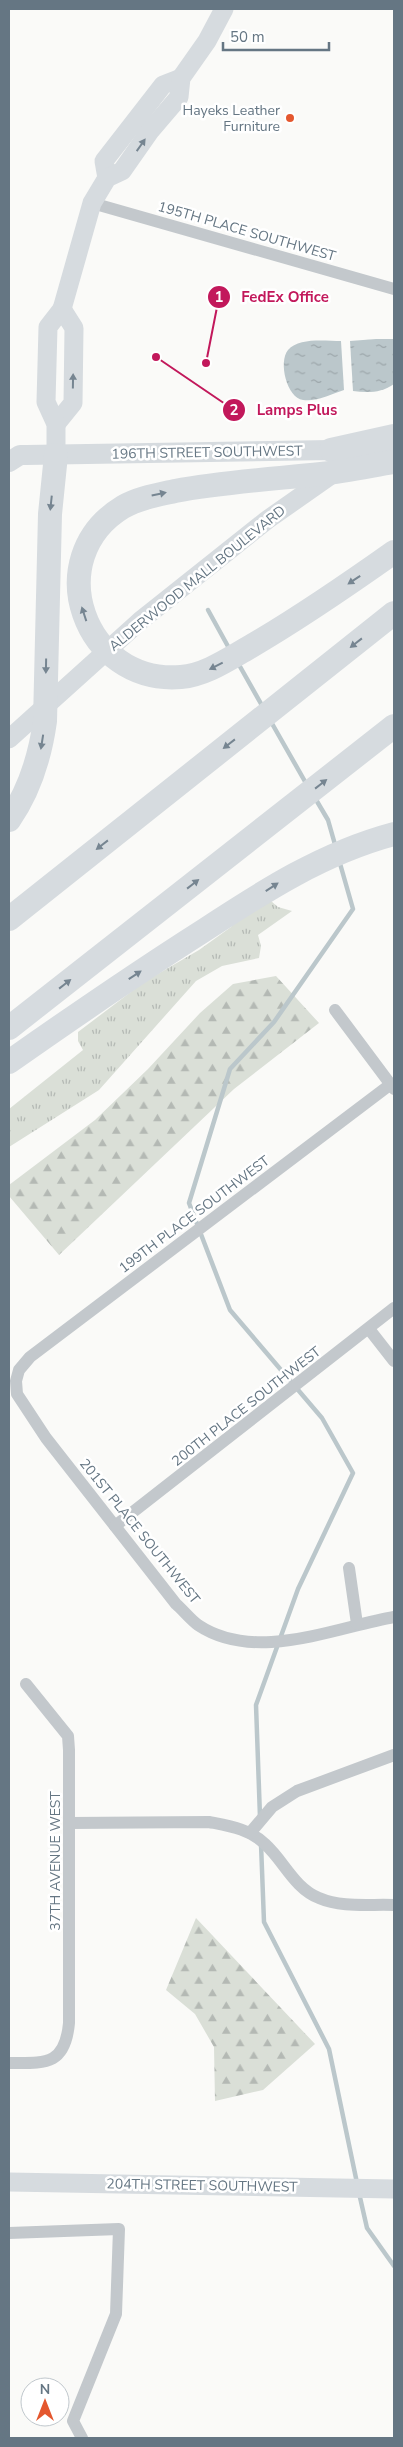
<svg xmlns="http://www.w3.org/2000/svg" width="403" height="2447" font-family="'Nunito Sans',sans-serif">
  <style>
    .grass { fill: url(#grass-tufts) }
    .forest { fill: url(#forest-firs) }
    .water { fill: url(#water-ripples) }
    .lines { fill: none; stroke-linecap: round; stroke-linejoin: round }
    .stream { stroke: #bbc7cb; stroke-width: 4.5 }
    .street { stroke: #c3c8cc; stroke-width: 12 }
    .secondary { stroke: #d6dbdf; stroke-width: 19 }
    .primary { stroke: #d6dbdf; stroke-width: 20 }
    .highway { stroke: #d6dbdf; stroke-width: 24 }
    .oneway { fill: #768591 }
    .poi-dot { fill: #e4572e; stroke: #fff; stroke-width: 2 }
    .labels { text-anchor: middle; stroke-width: 5; stroke-linejoin: round; paint-order: stroke }
    .poi-label { font-size: 14px; fill: #657683; stroke: #fff; text-anchor: end }
    .street-label { font-size: 14px; fill: #657683; stroke: #fff }
    .leader { fill: none; stroke: #c2185b; stroke-width: 2 }
    .callout-dot { fill: #c2185b; stroke: #fff; stroke-width: 2 }
    .mark-label { font-size: 15px; text-anchor: middle; font-weight: bold; fill: #fff }
    .callout-label { font-size: 15px; text-anchor: middle; font-weight: bold; fill: #c2185b; stroke: #fff; stroke-width: 5; stroke-linejoin: round; paint-order: stroke }
  </style>
  <defs>
    <pattern id="grass-tufts" width="24" height="20" patternUnits="userSpaceOnUse" patternTransform="scale(1.25)"><rect width="24" height="20" fill="#dadfd7"/><path d="M3 7l-1-3M5 7V3M7 7l1-3M15 17l-1-3M17 17v-4M19 17l1-3" fill="none" stroke="#b4b9b4"/></pattern>
    <pattern id="forest-firs" width="22" height="20" patternUnits="userSpaceOnUse" patternTransform="scale(1.25)"><rect width="22" height="20" fill="#dadfd7"/><path d="M5 1l3.5 6h-7zM16 11l3.5 6h-7z" fill="#b4b9b4"/></pattern>
    <pattern id="water-ripples" width="26" height="14" patternUnits="userSpaceOnUse" patternTransform="scale(1.25)"><rect width="26" height="14" fill="#bbc7cb"/><path d="M2 4q2-2 4 0t4 0M15 11q2-2 4 0t4 0" fill="none" stroke="#9ca6aa"/></pattern>
  </defs>
  <rect width="100%" height="100%" fill="#fafaf8"/>
  <path class="grass" d="M 271,901 L 278,907 L 292,911 L 258,935 L 261,946 L 259,958 L 222,966 L 196,981 L 99,1090 L 9,1147 L 9,1109 L 83,1050 L 78,1041 L 78,1032 L 144,982 L 199,950 L 231,927 L 237,919 Z"/>
  <g class="forest">
    <path d="M 276,976 L 319,1023 L 234,1089 L 59,1255 L 9,1196 L 9,1185 L 95,1120 L 148,1069 L 200,1013 L 233,984 Z"/>
    <path d="M 196,1918 L 315,2044 L 263,2090 L 215,2101 L 214,2047 L 195,2014 L 166,1990 Z"/>
  </g>
  <g class="water">
    <path d="M 376,339 L 394,339 L 394,384 C 382,393 367,393 353,391 L 350,341 Z"/>
    <path d="M 341,341 L 344,390 C 332,394 316,402 303,400 C 287,398 278,362 288,350 C 299,337 326,341 341,341 Z"/>
  </g>
  <g class="lines">
    <g class="stream">
      <path d="M 208,610 L 230,650"/>
      <path d="M 238,663 L 264,709"/>
      <path d="M 270,720 L 307,785"/>
      <path d="M 315,798 L 328,820 L 336,848"/>
      <path d="M 260,1817 L 256,1705 L 298,1589 L 353,1473 L 322,1418 L 230,1310 L 189,1203 L 230,1069 L 274,1022 L 353,909 L 339,860"/>
      <path d="M 261,1844 L 264,1922 L 329,2049 L 357,2183"/>
      <path d="M 359,2193 L 367,2228 L 394,2266"/>
    </g>
    <g class="street">
      <path d="M 92,203 L 394,289"/>
      <path d="M 335,1010 L 394,1089"/>
      <path d="M 391,1084 L 30,1357 L 19,1370 L 16,1381 L 17,1394 L 46,1438 L 176,1604 C 183,1610 190,1619 198,1625 C 255,1663 333,1628 394,1617"/>
      <path d="M 369,1329 L 394,1361"/>
      <path d="M 115,1526 L 394,1308"/>
      <path d="M 349,1568 L 357,1624"/>
      <path d="M 70,1823 L 209,1822 C 229,1826 250,1829 265,1844 C 284,1861 294,1888 319,1898 C 342,1908 369,1904 394,1905"/>
      <path d="M 250,1833 L 272,1807 L 297,1791 L 394,1755"/>
      <path d="M 9,2063 C 45,2063 65,2066 69,2023 L 69,1750 L 68,1736 L 26,1684"/>
      <path d="M 9,2233 L 119,2229 L 116,2314 L 73,2421 L 82,2438"/>
    </g>
    <g class="secondary">
      <path d="M 107,178 L 104,161 L 163,85 L 181,78"/>
      <path d="M 56,424 L 73,403 L 74,328 L 62,309"/>
      <path d="M 56,455 L 56,424 L 46,402 L 48,327 L 62,309 L 92,203 L 107,178 L 122,171 L 150,131 L 179,97 L 181,78 L 207,41 L 224,9"/>
      <path d="M 9,739 L 140,621 L 267,520 L 334,473"/>
      <path d="M 9,2182 L 394,2189"/>
    </g>
    <path class="primary" d="M 9,462 L 20,455 L 26,455 L 331,450 L 394,452"/>
    <g class="highway">
      <path d="M 331,450 L 394,436"/>
      <path d="M 394,462 C 370,466 346,471 321,474 C 273,479 223,482 175,491 C 157,495 139,498 123,507 C 39,558 84,685 181,677 C 205,675 227,660 248,648 C 298,619 346,586 394,552"/>
      <path d="M 9,820 C 30,790 40,757 45,721 L 50,514 L 56,455"/>
      <path d="M 9,919 L 394,613"/>
      <path d="M 9,1028 L 394,726"/>
      <path d="M 9,1062 C 73,1017 137,973 203,931 C 264,891 323,853 394,834"/>
    </g>
  </g>
  <defs><path id="oneway-solid" d="M-6-.8H1V-3.2L6.5 0L1 3.2V.8H-6Z" transform="scale(1.25)"/></defs>
  <g class="oneway">
    <use href="#oneway-solid" transform="translate(141 145) rotate(-55)"/>
    <use href="#oneway-solid" transform="translate(73 381) rotate(-89)"/>
    <use href="#oneway-solid" transform="translate(159 494) rotate(-12)"/>
    <use href="#oneway-solid" transform="translate(51 503) rotate(96)"/>
    <use href="#oneway-solid" transform="translate(354 580) rotate(146)"/>
    <use href="#oneway-solid" transform="translate(84 614) rotate(-108)"/>
    <use href="#oneway-solid" transform="translate(356 643) rotate(142)"/>
    <use href="#oneway-solid" transform="translate(46 666) rotate(91)"/>
    <use href="#oneway-solid" transform="translate(216 666) rotate(153)"/>
    <use href="#oneway-solid" transform="translate(42 742) rotate(99)"/>
    <use href="#oneway-solid" transform="translate(229 744) rotate(142)"/>
    <use href="#oneway-solid" transform="translate(321 784) rotate(-38)"/>
    <use href="#oneway-solid" transform="translate(102 845) rotate(142)"/>
    <use href="#oneway-solid" transform="translate(193 884) rotate(-38)"/>
    <use href="#oneway-solid" transform="translate(272 887) rotate(-33)"/>
    <use href="#oneway-solid" transform="translate(135 975) rotate(-33)"/>
    <use href="#oneway-solid" transform="translate(65 984) rotate(-38)"/>
  </g>
  <circle class="poi-dot" cx="290" cy="118" r="5"/>
  <g class="labels">
    <g class="poi-label">
      <text x="280" y="115">Hayeks Leather<tspan x="280" dy="16">Furniture</tspan></text>
    </g>
    <g class="street-label">
      <text transform="translate(247 231) rotate(16)" y="5">195TH PLACE SOUTHWEST</text>
      <text transform="translate(207 452) rotate(-1)" y="5">196TH STREET SOUTHWEST</text>
      <text transform="translate(197 578) rotate(-39)" y="5">ALDERWOOD MALL BOULEVARD</text>
      <text transform="translate(194 1214) rotate(-37)" y="5">199TH PLACE SOUTHWEST</text>
      <text transform="translate(246 1406) rotate(-38)" y="5">200TH PLACE SOUTHWEST</text>
      <text transform="translate(140 1531) rotate(51)" y="5">201ST PLACE SOUTHWEST</text>
      <text transform="translate(55 1861) rotate(-90)" y="5">37TH AVENUE WEST</text>
      <text transform="translate(202 2185) rotate(1)" y="5">204TH STREET SOUTHWEST</text>
    </g>
  </g>
  <path class="leader" d="M206 363L219 297M156 357L234 410"/>
  <g class="callout-dot">
    <circle cx="206" cy="363" r="5"/>
    <circle cx="156" cy="357" r="5"/>
    <circle cx="219" cy="297" r="12"/>
    <circle cx="234" cy="410" r="12"/>
  </g>
  <g class="mark-label">
    <text x="219" y="302">1</text>
    <text x="234" y="415">2</text>
  </g>
  <g class="callout-label">
    <text x="285" y="302">FedEx Office</text>
    <text x="297" y="415">Lamps Plus</text>
  </g>
  <rect width="403" height="2447" fill="none" stroke="#657683" stroke-width="20"/>
  <g transform="translate(45 2402)"><circle r="24" fill="#ffffff" stroke="#c1c8cd"/>
  <path d="M0-4L9 19L0 12L-9 19Z" fill="#e4572e"/>
  <text y="-8" font-size="14" font-weight="bold" text-anchor="middle" fill="#657683">N</text>
  </g>
  <path d="M223 42v8h106v-8" fill="none" stroke="#657683" stroke-width="2.5"/>
  <text x="230" y="42" font-size="15" fill="#657683" stroke="#ffffff" stroke-width="4" paint-order="stroke">50 m</text>
</svg>
